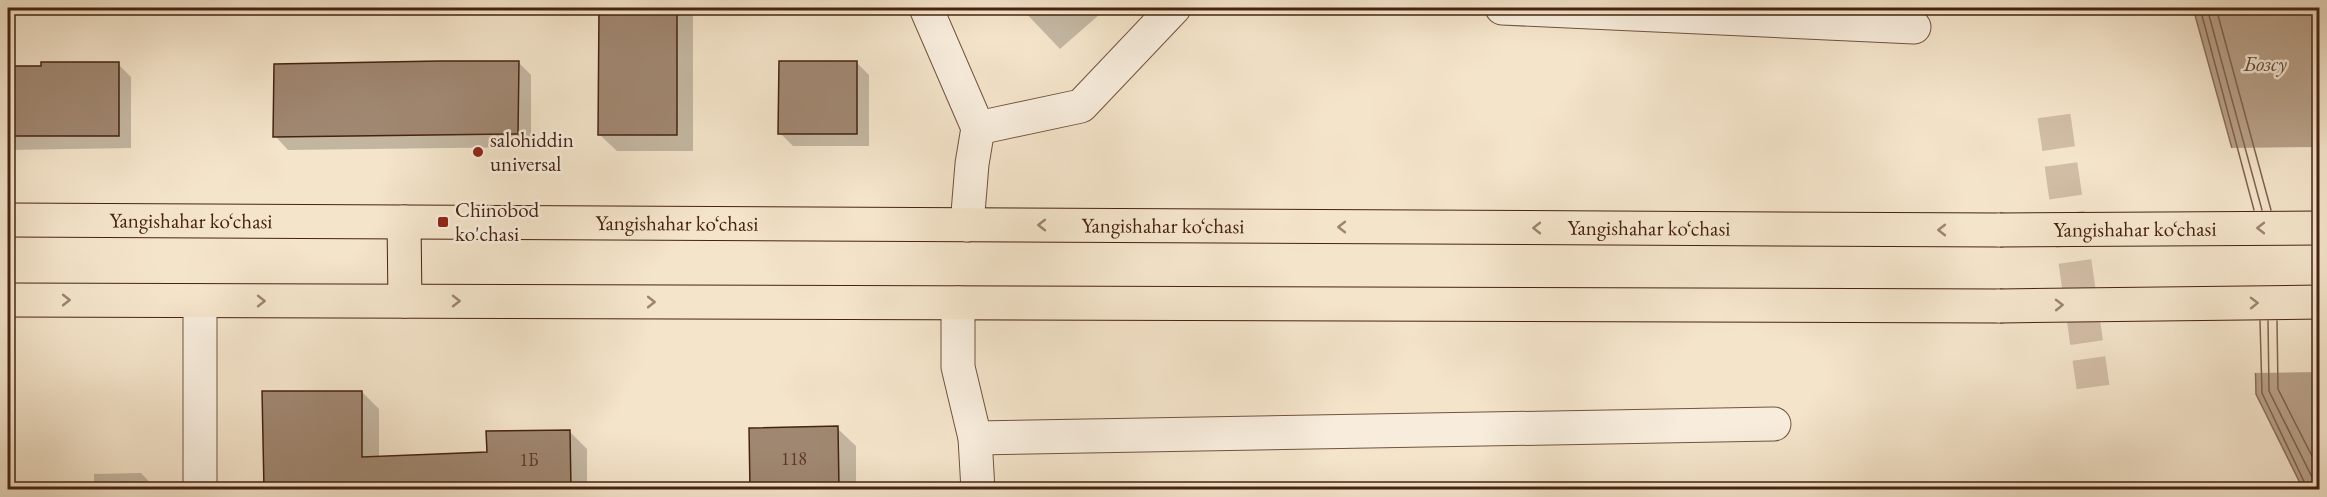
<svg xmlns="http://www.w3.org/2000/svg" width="2327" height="497" font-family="'EB Garamond',serif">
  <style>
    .water { fill: #b9a28b; stroke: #8b6f5a; stroke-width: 1.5 }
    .pier { fill: #f4e4ca }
    .shadow { fill: #0003 }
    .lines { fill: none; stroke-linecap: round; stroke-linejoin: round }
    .shore { stroke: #80624e; stroke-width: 1.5 }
    .building { fill: #a08771; stroke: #462311; stroke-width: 1.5 }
    .minor-tunnel { stroke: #d1bda5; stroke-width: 33; stroke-dasharray: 33 16; stroke-linecap: butt }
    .minor-casing { stroke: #72533f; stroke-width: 35 }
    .primary-casing { stroke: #462311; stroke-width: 35 }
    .minor { stroke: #f8eddd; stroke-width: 33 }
    .primary { stroke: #f4e4ca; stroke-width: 33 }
    .primary-bridge-casing { stroke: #462311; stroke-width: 35; stroke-linecap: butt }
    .primary-bridge { stroke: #f4e4ca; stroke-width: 33 }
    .oneway { stroke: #9d846e }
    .poi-dot { fill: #8f2418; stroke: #f8eddd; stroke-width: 2 }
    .labels { text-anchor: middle; stroke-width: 5; stroke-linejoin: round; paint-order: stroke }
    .number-label { font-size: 18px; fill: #5c3c29 }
    .poi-label { font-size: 21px; fill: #462311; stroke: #f8eddd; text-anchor: start }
    .street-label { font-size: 21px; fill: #462311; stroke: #f8eddd }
    .water-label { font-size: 22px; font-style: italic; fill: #684936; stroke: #f8eddd }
  </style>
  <rect width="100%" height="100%" fill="#f4e4ca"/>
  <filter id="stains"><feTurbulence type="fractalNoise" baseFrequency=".00333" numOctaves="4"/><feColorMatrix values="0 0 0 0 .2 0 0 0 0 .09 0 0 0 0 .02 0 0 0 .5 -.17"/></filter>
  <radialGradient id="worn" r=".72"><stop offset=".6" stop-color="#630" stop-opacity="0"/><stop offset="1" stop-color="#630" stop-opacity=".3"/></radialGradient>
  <path class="water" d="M 2193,8 L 2319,8 L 2319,489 L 2303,489 L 2256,394 L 2253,274 L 2248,206 Z"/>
  <path class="pier" d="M 2319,147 L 2319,372 L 2252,373 L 2250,274 L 2245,206 L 2228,148 Z"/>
  <g class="shadow">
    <path d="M 600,8 L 693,8 L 693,151 L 617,151 L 600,135 Z"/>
    <path d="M 800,8 L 817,8 L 812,15 Z"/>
    <path d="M 1021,8 L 1107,8 L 1060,49 Z"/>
    <path d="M 518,62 L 531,75 L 531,147 L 288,150 L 275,136 Z"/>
    <path d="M 856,62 L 869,75 L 869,146 L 793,146 L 780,133 Z"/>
    <path d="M 118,64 L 131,77 L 131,148 L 8,150 L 8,66 Z"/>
    <path d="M 264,392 L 362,392 L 379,409 L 379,458 L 488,454 L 570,432 L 587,449 L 587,490 L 266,490 Z"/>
    <path d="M 837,428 L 856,446 L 856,490 L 752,490 L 751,429 Z"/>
    <path d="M 8,450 L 13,456 L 14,489 L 22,490 L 8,490 Z"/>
    <path d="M 141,473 L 157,490 L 94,490 L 94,474 Z"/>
  </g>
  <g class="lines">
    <g class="shore">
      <path d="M 2200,8 L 2254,210"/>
      <path d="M 2207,8 L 2262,210"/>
      <path d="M 2216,8 L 2271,210"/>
      <path d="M 2260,321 L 2262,393 L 2308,490"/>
      <path d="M 2268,321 L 2269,391 L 2314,481 L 2316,490"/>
      <path d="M 2277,321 L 2278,389 L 2320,472"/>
    </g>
  </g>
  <g class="building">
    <path d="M 599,8 L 677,8 L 677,135 L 598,135 Z"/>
    <path d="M 440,61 L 519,61 L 518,134 L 273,137 L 274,64 Z"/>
    <path d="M 779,61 L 857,61 L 857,134 L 778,134 Z"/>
    <path d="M 41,62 L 119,62 L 119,136 L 8,136 L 8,66 L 41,66 Z"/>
    <path d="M 262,391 L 362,391 L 362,457 L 487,452 L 486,431 L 570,430 L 571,489 L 264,489 Z"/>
    <path d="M 838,426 L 839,489 L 750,489 L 749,428 Z"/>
  </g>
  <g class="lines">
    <path class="minor-tunnel" d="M 2054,116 L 2093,387"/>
    <g class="minor-casing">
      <g id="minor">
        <path d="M 926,8 L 978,128 L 972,164 L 967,225"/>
        <path d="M 1502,8 L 1914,27"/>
        <path d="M 978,128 L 1081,106 L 1174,8"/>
        <path d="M 200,301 L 200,490"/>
        <path d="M 958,303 L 958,367 L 975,438 L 978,490"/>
        <path d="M 975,438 L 1774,424"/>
      </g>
    </g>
    <g class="primary-casing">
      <g id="primary">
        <path id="s1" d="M 8,220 L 2000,230"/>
        <path d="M 404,222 L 405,301"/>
        <path d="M 8,300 L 2000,306"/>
      </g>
    </g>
    <use href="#minor" class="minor"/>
    <use href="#primary" class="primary"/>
    <g class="primary-bridge-casing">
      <g id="primary-bridge">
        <path id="s2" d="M 2000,230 L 2320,228"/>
        <path d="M 2000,306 L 2320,302"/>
      </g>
    </g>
    <use href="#primary-bridge" class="primary-bridge"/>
  </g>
  <defs><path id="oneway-chevron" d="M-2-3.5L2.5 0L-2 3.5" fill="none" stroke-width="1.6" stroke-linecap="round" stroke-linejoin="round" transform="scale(1.5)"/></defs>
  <g class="oneway">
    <use href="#oneway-chevron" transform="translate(1042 225) rotate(-180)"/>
    <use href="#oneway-chevron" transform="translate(1342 227) rotate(-180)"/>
    <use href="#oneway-chevron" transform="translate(1537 228) rotate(-180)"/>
    <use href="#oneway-chevron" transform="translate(2261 228) rotate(180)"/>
    <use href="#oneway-chevron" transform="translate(1942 230) rotate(-180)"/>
    <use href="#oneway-chevron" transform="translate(66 300)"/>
    <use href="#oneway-chevron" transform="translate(261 301)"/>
    <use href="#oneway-chevron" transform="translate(456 301)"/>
    <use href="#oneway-chevron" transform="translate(651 302)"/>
    <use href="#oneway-chevron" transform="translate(2254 303) rotate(-1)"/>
    <use href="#oneway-chevron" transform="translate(2059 305) rotate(-1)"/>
  </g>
  <g class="poi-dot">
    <circle cx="478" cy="152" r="6"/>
    <rect x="437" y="216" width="12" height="12" rx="3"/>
  </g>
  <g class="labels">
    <g class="number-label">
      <text x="794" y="465">118</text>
      <text x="529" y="466">1Б</text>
    </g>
    <g class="poi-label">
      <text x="490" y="147">salohiddin<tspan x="490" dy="24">universal</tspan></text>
      <text x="455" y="217">Chinobod<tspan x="455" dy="24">ko'chasi</tspan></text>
    </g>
    <g class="street-label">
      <text dy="7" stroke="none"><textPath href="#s1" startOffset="183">Yangishahar ko‘chasi</textPath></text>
      <text dy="7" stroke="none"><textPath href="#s1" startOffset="669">Yangishahar ko‘chasi</textPath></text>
      <text dy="7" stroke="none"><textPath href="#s1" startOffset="1155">Yangishahar ko‘chasi</textPath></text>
      <text dy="7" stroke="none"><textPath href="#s1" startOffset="1641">Yangishahar ko‘chasi</textPath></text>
      <text dy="7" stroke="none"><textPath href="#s2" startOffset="135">Yangishahar ko‘chasi</textPath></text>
    </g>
    <g class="water-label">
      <text x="2265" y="71">Бозсу</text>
    </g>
  </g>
  <rect width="2327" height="497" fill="none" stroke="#f4e4ca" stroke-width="30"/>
  <rect x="9" y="9" width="2309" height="479" fill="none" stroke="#462311" stroke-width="3"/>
  <rect x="15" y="15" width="2297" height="467" fill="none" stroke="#462311" stroke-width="1.5"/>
  <rect width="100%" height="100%" filter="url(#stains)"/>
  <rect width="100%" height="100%" fill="url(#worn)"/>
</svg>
